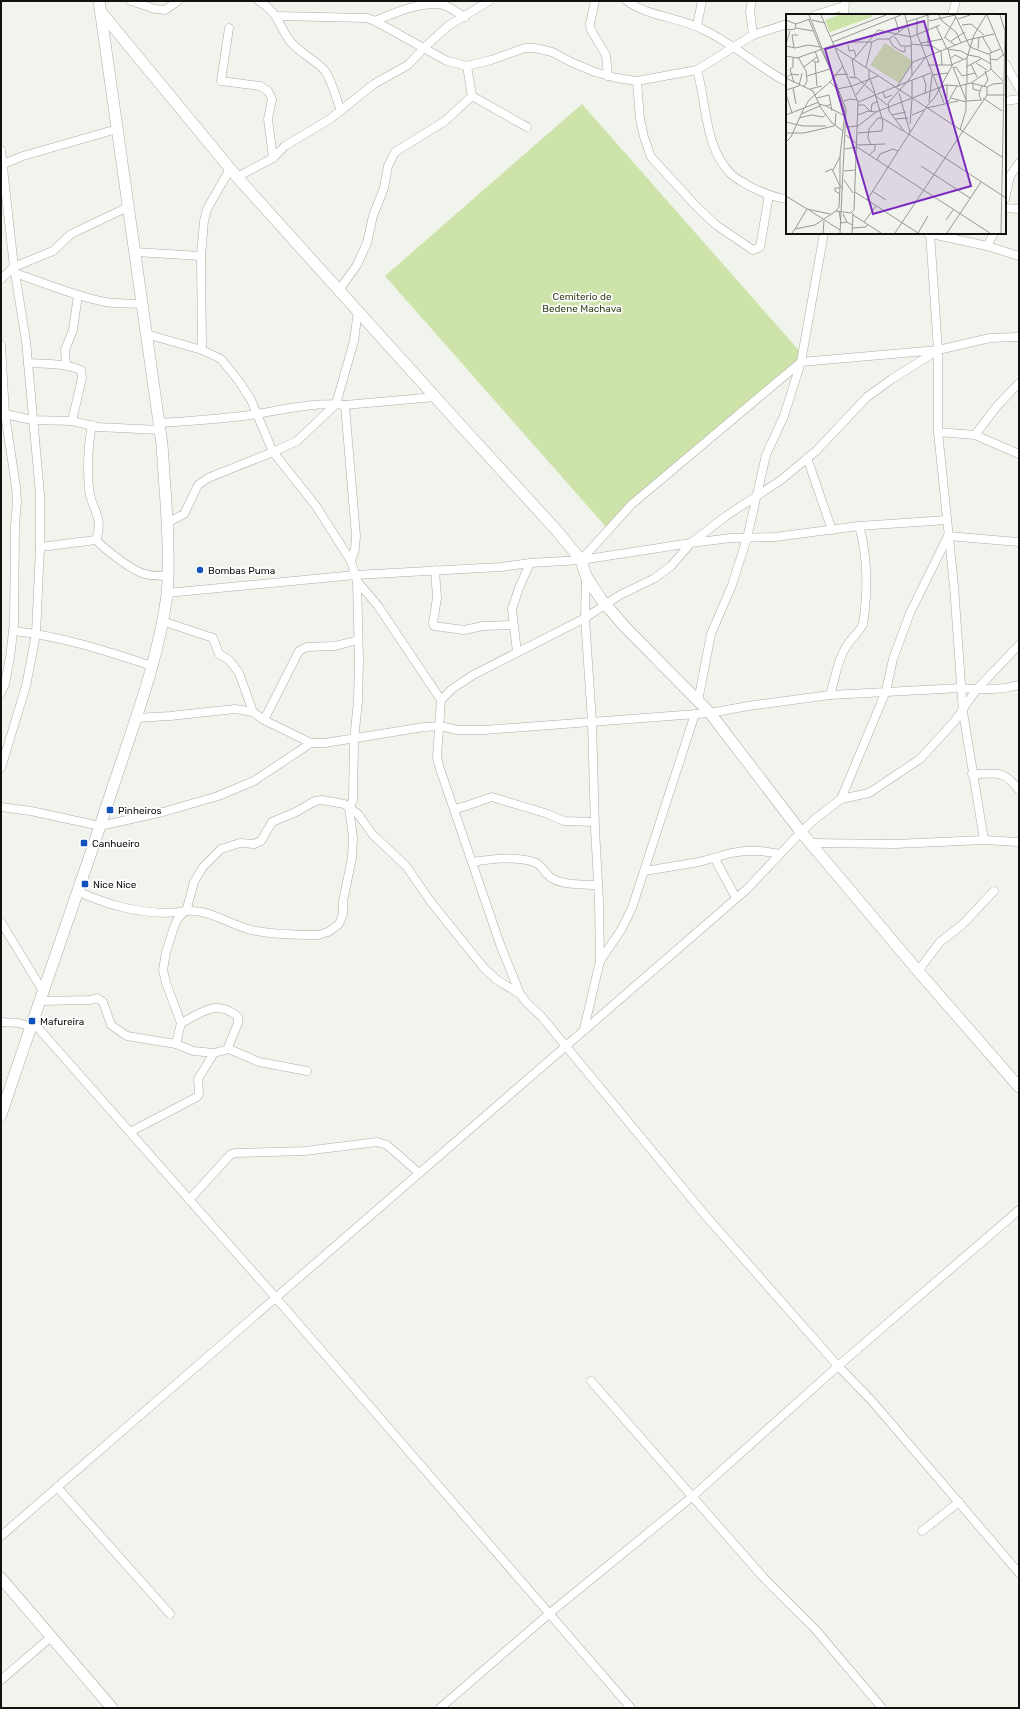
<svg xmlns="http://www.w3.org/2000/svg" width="1020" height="1709" font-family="Rubik,sans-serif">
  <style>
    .green { fill: #cee3aa }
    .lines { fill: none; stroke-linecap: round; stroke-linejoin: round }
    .street-casing { stroke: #abaea7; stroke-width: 9 }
    .secondary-casing { stroke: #abaea7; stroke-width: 12 }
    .street { stroke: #fff; stroke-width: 8 }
    .secondary { stroke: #fff; stroke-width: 11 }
    .poi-dot { fill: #1252bd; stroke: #fff; stroke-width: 1.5 }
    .labels { text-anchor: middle; stroke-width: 3.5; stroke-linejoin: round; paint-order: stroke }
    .park-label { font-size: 10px; fill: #35411b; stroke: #fff }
    .poi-label { font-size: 10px; fill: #11120f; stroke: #fff; text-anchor: start }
    .inset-road { fill: none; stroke: #979a94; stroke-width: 1 }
    .view { fill: #7b2cbf; fill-opacity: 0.15; stroke: #7b2cbf; stroke-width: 2 }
    .inset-edge { fill: none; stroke: #11120f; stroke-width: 2 }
  </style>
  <rect width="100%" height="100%" fill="#f1f4ec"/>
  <path class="green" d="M 582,104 L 803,355 L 606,527 L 385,276 Z"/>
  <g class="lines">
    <g class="street-casing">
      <g id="street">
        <path d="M 131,1 L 155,9 L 165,10 L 178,1"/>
        <path d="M 259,1 C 278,12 278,25 290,41 C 299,53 319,62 325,71 C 333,83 336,98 341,111"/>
        <path d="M 595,1 L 590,24 L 591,30 L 606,55 L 608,76"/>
        <path d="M 627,1 C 649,17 680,17 704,30 C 734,44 758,67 787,82"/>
        <path d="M 752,1 L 750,11 L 753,35"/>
        <path d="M 815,15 L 844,6"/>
        <path d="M 844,15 L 845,2"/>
        <path d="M 952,15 L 956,1"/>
        <path d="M 276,16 L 367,18 L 375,21 L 447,61 L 467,66 L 491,60 L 525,48 L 535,48 L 552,52 L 573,63 L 595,72 L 616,78 L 637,81 L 697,70 L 753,35 L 787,24"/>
        <path d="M 375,21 C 394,13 423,0 444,5 C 451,8 458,13 465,17"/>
        <path d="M 697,26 L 702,1"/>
        <path d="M 229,28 L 221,81 L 260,86 L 268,91 L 272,99 L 268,119 L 273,158"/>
        <path d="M 1005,63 L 1019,88"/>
        <path d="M 697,70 C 707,104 704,147 731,174 C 736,179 743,182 749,186 C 761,192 774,198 787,199"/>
        <path d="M 637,81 L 640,119 L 644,137 L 651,157 L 696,206 L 716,225 L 753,250 L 760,247 L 769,195"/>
        <path d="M 472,96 L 527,127"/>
        <path d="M 1005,101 L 1019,99"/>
        <path d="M 1,150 L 14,267 L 26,341 L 40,494 L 40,547 L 36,634 L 26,686 L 1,768"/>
        <path d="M 1,165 L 23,156 L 117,129"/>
        <path d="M 237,177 L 273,158 L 285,146 L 330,119 L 374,84 L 408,65 L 425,47 L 448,26 L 489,1"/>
        <path d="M 1005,199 L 1010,176 L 1019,163"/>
        <path d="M 1005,208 L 1019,209"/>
        <path d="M 927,233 L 987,246 L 1019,256"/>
        <path d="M 930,233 L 938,350 L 938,432 L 954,586 L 963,712 L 984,840"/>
        <path d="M 987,246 L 994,233"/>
        <path d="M 135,252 L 201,256"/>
        <path d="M 15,273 C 44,283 74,296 105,302 C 117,304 130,303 142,304"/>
        <path d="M 1,279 L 14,267 L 53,251 L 71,234 L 128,207"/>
        <path d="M 339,290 L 357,265 L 367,243 L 373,216 L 384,188 L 388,166 L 395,152 L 445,121 L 472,96 L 467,66"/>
        <path d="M 1,345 L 5,414 L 16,487 L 17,502 L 15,526 L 14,624 L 10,657 L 5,684 L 1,693"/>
        <path d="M 202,350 L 201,256 L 204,221 L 207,209 L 230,169"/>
        <path d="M 28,363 C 46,364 64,363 81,370 L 82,378 L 72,421"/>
        <path d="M 66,365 L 65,350 L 73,330 L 78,295"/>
        <path d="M 345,405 L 356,536 L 355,549 L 351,561"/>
        <path d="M 2,410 L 5,414 L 32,420 L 72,421 L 97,427 L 160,430"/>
        <path d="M 159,423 C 192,421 224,419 257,414 C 285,409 315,402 345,405 L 435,397"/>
        <path d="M 92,425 C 88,446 87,467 89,488 C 90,508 105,516 96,540"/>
        <path d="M 938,432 L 975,435 L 1019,454"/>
        <path d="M 975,435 L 997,406 L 1019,383"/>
        <path d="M 807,458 L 832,530"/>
        <path d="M 947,520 L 859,526 L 775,537 L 731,538 L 691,543 L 671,566 L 655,578 L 620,595 L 585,618 L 473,675 L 452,689 L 441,700 L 437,757 L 439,766 L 500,944 L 520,994 L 527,1003 L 541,1016 L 705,1215 L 838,1366 L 872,1401 L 1019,1573"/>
        <path d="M 167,523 L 184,514 L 198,485 L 208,478 L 273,452 L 297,441 L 336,404 L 354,341 L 358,310"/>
        <path d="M 96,540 C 106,550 132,571 145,574 C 152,576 160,576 168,576"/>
        <path d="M 40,547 L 96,540"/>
        <path d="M 581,560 L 632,504 L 801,362 L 938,350 L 990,338 L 1019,337"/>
        <path d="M 435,570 L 437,598 L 433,623 L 434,626 L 464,630 L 483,626 L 513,625"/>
        <path d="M 357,581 L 378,606 L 441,700"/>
        <path d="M 167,593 L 355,575 L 501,567 L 530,563 L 581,560 L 691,543 L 726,516 L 781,480 L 816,451 L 867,397 L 892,379 L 938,350"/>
        <path d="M 162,621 L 213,638 L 219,654 L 229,660 L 239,673 L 253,712"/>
        <path d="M 13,631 C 61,636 106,651 152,666"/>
        <path d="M 517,652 L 512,609 L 519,588 L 530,563"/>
        <path d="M 830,695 C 835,680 837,660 846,647 C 851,638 859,633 863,624 C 868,593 868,556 859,526"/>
        <path d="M 698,701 L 711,634 L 732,585 L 747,538 L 766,455 L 784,416 L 801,362 L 824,233"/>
        <path d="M 136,718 L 170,716 L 235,709 L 253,712 L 264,720 L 311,743 L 325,743 L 424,727 L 440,726 L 457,730 L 484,730 L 710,713 L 748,706 L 830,695 L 961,688 C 980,690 1000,690 1019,685"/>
        <path d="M 264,720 L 299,651 L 307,647 L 335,646 L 358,640"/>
        <path d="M 972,774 C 997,774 1003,769 1019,790"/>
        <path d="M 841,799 L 886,691 L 893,659 L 910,613 L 948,536 L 1019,542"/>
        <path d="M 1,807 L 31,811 L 100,826 L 163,812 L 218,796 L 254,781 L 311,743"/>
        <path d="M 454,809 L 463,807 L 492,797 L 548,814 L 564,821 L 594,822"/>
        <path d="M 811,843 L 895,844 L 984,840 L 1019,842"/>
        <path d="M 715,859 L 736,898"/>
        <path d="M 472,862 C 492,859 514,856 534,862 C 542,865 544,872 550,877 C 563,886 583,884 598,885"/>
        <path d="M 645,871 L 699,862 L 731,853 L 745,851 L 761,851 L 780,854"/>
        <path d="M 79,892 C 109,905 133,912 166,913 C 175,913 186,910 194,911 C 214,912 231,925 251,930 C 271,934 297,935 318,935 L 328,932 L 339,924 L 343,914 L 343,901 L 352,858 L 353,837 L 349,808 L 353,800 L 354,740 L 358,701 L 359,661 L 357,581 L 351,561 L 316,506 L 273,452 L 251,400 L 238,380 L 221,359 L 202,350 L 146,334"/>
        <path d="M 1,922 L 43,991"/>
        <path d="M 600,961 L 621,930 L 632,908 L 695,714"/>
        <path d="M 918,971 L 940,942 L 963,924 L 994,891"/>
        <path d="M 39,1001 L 90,1000 L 97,998 L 103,1002 L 111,1025 L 127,1036 L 176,1044 L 193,1051 L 214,1053 L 229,1049 L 259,1062 L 307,1071"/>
        <path d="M 32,1021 L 276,1298 L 631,1708"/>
        <path d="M 1,1022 L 19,1023 L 31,1027"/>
        <path d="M 181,1023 C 202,1013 217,998 238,1017 L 238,1023 L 229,1045 L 229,1049"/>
        <path d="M 584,1029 L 600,961 L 599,901 L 595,829 L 592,722 L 585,618 L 586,576"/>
        <path d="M 176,1044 L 181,1023 L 166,983 L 163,970 L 166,952 L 174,927 L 177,920 L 187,908 L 194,882 L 203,867 L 221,849 L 240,843 L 254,844 L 261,841 L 272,822 L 296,812 L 315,801 L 322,800 L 344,804 L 358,814 L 373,835 L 406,866 L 431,902 L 484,968 L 497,980 L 520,994"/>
        <path d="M 130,1132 L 197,1097 L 199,1094 L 198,1079 L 214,1053"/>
        <path d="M 189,1200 L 230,1155 L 235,1153 L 305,1151 L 377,1142 L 387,1145 L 419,1173"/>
        <path d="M 591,1381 L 763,1577 L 815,1629 L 882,1708"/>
        <path d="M 57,1487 L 170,1614"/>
        <path d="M 922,1531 L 959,1502"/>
        <path d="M 1,1536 L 747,889 L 801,832 L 815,819 L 841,799 L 869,793 L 920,759 L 954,722 L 976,690 L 1019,645"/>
        <path d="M 1,1680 L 51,1637"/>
        <path d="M 440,1708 L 550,1613 L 693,1496 L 838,1366 L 1019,1210"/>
      </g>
    </g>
    <g class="secondary-casing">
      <g id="secondary">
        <path d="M 101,12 L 237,177 L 464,429 L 558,532 L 581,560 L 586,576 L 601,599 L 625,627 L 710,713 L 801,832 L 918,971 L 1019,1087"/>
        <path d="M 1,1115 C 37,1007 76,899 112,790 C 133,726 158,662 167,595 C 169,578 168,560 168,542 C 167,510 164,477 162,444 L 99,1"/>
        <path d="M 1,1578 L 112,1708"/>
      </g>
    </g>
    <use href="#street" class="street"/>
    <use href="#secondary" class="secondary"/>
  </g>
  <g class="poi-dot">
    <circle cx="200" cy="570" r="4"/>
    <rect x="106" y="806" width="8" height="8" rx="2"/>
    <rect x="80" y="839" width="8" height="8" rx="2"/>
    <rect x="81" y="880" width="8" height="8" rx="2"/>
    <rect x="28" y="1017" width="8" height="8" rx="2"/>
  </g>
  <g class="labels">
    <g class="park-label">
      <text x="582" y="300">Cemiterio de<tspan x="582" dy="12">Bedene Machava</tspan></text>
    </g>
    <g class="poi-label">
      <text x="208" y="574">Bombas Puma</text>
      <text x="118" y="814">Pinheiros</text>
      <text x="92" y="847">Canhueiro</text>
      <text x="93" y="888">Nice Nice</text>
      <text x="40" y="1025">Mafureira</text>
    </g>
  </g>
  <g transform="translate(786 14)">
    <rect width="220" height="220" fill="#f1f4ec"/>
    <path d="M 53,1 L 85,1 L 86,3 L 44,18 L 39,6 ZM 99,29 L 127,47 L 113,69 L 84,51 Z" fill="#cee3aa"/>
    <path class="inset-road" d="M 23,1 L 60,95 L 54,219M 119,1 L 125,26 L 126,61M 153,1 L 156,7 L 170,18 L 175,29M 169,1 L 184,33M 201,1 L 218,42M 214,1 L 219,17 L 215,219M 109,4 L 113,18M 131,5 L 131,20 L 158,89M 172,5 L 184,1M 0,6 L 10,10 L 24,5M 23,6 L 34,33M 26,6 L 39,9M 143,7 L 169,1M 120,8 L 142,1M 176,11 L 185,10 L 198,21M 150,12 L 161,35 L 175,37 L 182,41M 10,14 L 27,17M 0,16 L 9,15 L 10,10M 45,22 L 100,1M 196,22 L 206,39M 109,23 L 115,32 L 125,32M 158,23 L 169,31M 159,23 L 170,3M 103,25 L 107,32 L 115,37 L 119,38 L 119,33M 165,27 L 179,18M 47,28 L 115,1M 135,29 L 157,25M 0,30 L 4,17M 125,30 L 146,32 L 154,37M 62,31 L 63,37 L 68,36 L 70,42M 0,32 L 9,34 L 22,31 L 34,33 L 46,59 L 59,98 L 54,142 L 54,172 L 57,175M 49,32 L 62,28 L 86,28 L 92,25 L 103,25 L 121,12M 142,32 L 142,1M 184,33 L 202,40 L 214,35M 8,34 L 6,21 L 12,21M 50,34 L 216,143M 162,35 L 166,51M 192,35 L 193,23M 155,37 L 156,51M 204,39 L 205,55 L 217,67M 182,41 L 193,43 L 205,50M 0,42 L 11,44 L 48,31M 7,43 L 7,53 L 4,55 L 8,69M 12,43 L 20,57 L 21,67 L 18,73M 165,44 L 169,41 L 177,45M 181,44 L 181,70M 66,45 L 69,63M 205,45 L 211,46 L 217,41M 26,46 L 29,48 L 31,72M 67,46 L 92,16 L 125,23 L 154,11M 29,48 L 33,48 L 29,37M 190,49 L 201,56M 185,50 L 191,63M 142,51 L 167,51M 18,53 L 31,43M 80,53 L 86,28M 167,53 L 180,86M 180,53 L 195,45M 167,54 L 170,53 L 176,62 L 189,59M 145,59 L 121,68 L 102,89 L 103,97 L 118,117 L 220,184M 48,61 L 62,60M 21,62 L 44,55M 137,62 L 140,71 L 139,79M 63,63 L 71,64 L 89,80 L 97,108 L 96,117 L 72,119M 0,64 L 27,77 L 35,94 L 46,109 L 57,117M 0,64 L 5,60 L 13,61M 84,65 L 89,79M 44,68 L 51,75 L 66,72M 185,69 L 201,73M 187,70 L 187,75 L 194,77M 161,71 L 161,84M 13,72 L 16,59M 66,72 L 92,62M 198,72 L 202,66 L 199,57M 111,73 L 127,48 L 182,26 L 208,20M 201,73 L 207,70 L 217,69M 7,74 L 10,90M 24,75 L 36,72M 0,76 L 13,72M 97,78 L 99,84 L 106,81M 113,79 L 124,118M 0,80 L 6,99M 70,81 L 83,65 L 83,56M 201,81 L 220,81M 90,82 L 101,91M 126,83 L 126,66M 31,84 L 43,81 L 46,97M 165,84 L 180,88M 197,84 L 216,97M 195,86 L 193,80 L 196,72M 58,87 L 64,85 L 71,86M 180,87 L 196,86M 72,88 L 121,68 L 139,44M 143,88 L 146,61 L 162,59M 162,88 L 171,72M 33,90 L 40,92 L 45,90M 72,91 L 78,91 L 84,97M 40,92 L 59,102M 19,93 L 23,86 L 44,68 L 57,52M 141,94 L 172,87M 85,97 L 86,90 L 92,87M 15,100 L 34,92M 0,101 L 33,88M 72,101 L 82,97 L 90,98M 106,101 L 120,98M 126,101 L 138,96M 13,104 L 25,101 L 37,103 L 40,100M 109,105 L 122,104M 0,108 L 17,112 L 40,112M 124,110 L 126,85M 49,112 L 50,99M 60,113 L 72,112 L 90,98 L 160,71 L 173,72 L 185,69 L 205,55M 174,116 L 180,96 L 180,70M 0,119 L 18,119 L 48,112M 60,121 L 70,129M 0,128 L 5,123 L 18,94M 71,131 L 99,130M 85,131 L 82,124 L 83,115 L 92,104 L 96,104 L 117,117M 71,133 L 204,219M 59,135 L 71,133M 83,141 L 89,136 L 89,131M 91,146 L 94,140 L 107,135 L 112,137M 135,152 L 184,184M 47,156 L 54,143M 58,157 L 70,156M 39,158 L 46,155 L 54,172 L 53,193 L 50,197M 58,166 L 67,179M 86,177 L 100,186M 69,178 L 132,219M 54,180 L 49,177 L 49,174 L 54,174M 0,182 L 21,195 L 44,200M 81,186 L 141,92 L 149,83 L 167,50 L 181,44 L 188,21 L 200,1M 23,196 L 54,216M 53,197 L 55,209 L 61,208M 57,200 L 61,208 L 66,211M 67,201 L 95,219M 160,206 L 167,196M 78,208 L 90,192M 66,214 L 80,213 L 82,210M 9,215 L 21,195M 6,219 L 9,215 L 29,211 L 50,197 L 65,199 L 68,196 L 72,88 L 35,1M 37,219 L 38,207M 66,219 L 67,199M 109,219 L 201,81 L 201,73M 132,219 L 142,202M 161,219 L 195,168"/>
    <path class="view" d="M 138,7 L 185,172 L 87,200 L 39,35 Z"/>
    <rect width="220" height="220" class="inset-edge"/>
  </g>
  <rect width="1020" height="1709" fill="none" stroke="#11120f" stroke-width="4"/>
</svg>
